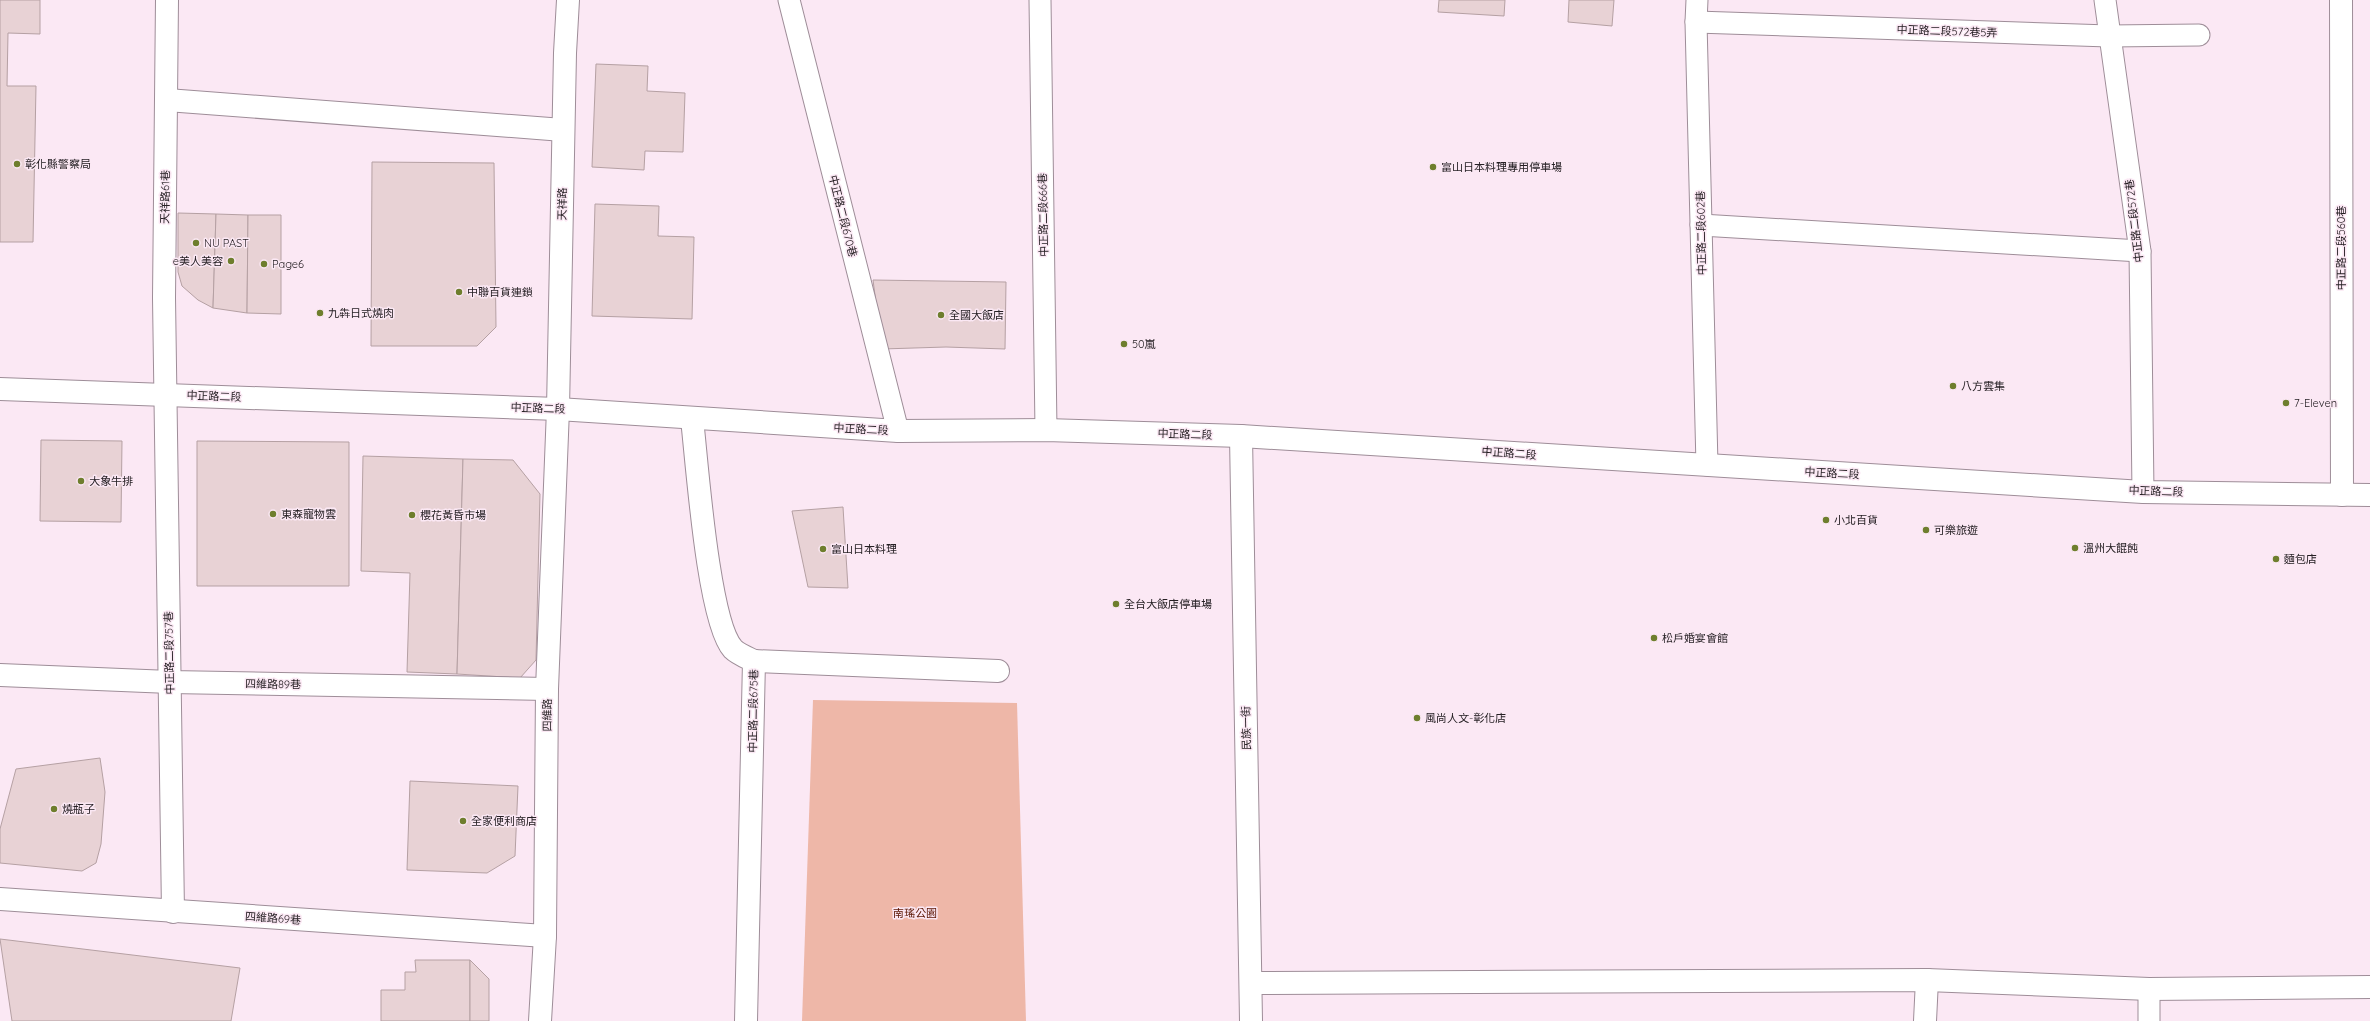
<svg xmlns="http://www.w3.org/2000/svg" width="2370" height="1021" font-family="Quicksand,'Noto Sans TC',sans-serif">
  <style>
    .green { fill: #eeb7a8 }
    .building { fill: #e8d2d5; stroke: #b5a0a3 }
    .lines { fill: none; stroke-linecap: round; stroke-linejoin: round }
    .lane-casing { stroke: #9e8d98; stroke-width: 23 }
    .street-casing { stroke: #9e8d98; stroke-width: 24 }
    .secondary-casing { stroke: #9e8d98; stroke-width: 24 }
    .lane { stroke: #fff; stroke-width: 21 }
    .street { stroke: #fff; stroke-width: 22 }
    .secondary { stroke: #fff; stroke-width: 22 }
    .poi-dot { fill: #6e7e2d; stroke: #fbe8f4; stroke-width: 1.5 }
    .labels { text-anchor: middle; stroke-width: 3; stroke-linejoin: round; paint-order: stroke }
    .street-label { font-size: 11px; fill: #262024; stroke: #fbe8f4 }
    .poi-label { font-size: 11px; fill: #262024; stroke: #fbe8f4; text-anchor: start }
    .park-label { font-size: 11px; fill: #5b1401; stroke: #fbe8f4 }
  </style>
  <rect width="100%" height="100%" fill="#fbe8f4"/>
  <path class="green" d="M 813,700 L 1017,703 L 1026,1021 L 802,1021 Z"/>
  <g class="building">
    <path d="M 0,0 L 40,0 L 40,34 L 8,33 L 7,86 L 36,86 L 33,242 L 0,242 Z"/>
    <path d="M 1439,0 L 1505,0 L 1504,16 L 1438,12 Z"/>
    <path d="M 1569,0 L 1614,0 L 1612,26 L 1568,22 Z"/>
    <path d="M 596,64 L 648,66 L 647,91 L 685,93 L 683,152 L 645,151 L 644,170 L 592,167 Z"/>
    <path d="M 372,162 L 494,163 L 496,327 L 477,346 L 371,346 Z"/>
    <path d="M 595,204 L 659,206 L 658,236 L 694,237 L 692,319 L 592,316 Z"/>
    <path d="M 178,213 L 216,214 L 213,308 L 198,300 L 182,286 L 178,272 Z"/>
    <path d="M 216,214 L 248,215 L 247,313 L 213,308 Z"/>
    <path d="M 248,215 L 281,215 L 281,314 L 247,313 Z"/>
    <path d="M 873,280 L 1006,282 L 1005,349 L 946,347 L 882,349 Z"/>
    <path d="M 41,440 L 122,441 L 121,522 L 40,521 Z"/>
    <path d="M 197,441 L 349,442 L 349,586 L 197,586 Z"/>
    <path d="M 363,456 L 463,459 L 457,674 L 407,672 L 410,573 L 361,571 Z"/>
    <path d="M 463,459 L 513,460 L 540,494 L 536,660 L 520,678 L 457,674 Z"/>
    <path d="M 843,507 L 848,588 L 808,587 L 792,511 Z"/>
    <path d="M 100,758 L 105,792 L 101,844 L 96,863 L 82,871 L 0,863 L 0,829 L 16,769 Z"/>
    <path d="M 410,781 L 518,786 L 515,856 L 487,873 L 407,870 Z"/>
    <path d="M 0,939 L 240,968 L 231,1021 L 12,1021 Z"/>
    <path d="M 415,960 L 470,960 L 470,1021 L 381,1021 L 381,990 L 405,990 L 405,972 L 416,972 Z"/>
    <path d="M 470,960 L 489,979 L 489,1021 L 470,1021 Z"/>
  </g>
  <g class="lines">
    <g class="lane-casing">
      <g id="lane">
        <path d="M 789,0 L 898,431"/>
        <path d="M 1040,0 L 1046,430"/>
        <path d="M 1697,0 L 1696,22 L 1707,465"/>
        <path d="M 2105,0 L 2140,251 L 2143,492"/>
        <path d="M 1696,22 L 2109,36 L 2199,35"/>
        <path d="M 1701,225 L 2140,251"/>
        <path d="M 2149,1021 L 2149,989"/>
      </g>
    </g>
    <g class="street-casing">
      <g id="street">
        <path d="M 167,0 L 164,298 L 173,912"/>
        <path d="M 2341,0 L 2342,495"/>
        <path d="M 167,100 L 563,130"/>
        <path d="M 692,419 C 697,462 708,622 733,649 C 738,654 748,658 754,661 L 746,1021"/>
        <path d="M 1241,436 L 1251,1021"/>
        <path d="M 754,661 L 998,671"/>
        <path d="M 0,675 L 170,682 L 547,689"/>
        <path d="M 0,899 L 545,936"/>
        <path d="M 1251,983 L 1927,980 L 2149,989 L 2370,987"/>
        <path d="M 540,1021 L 545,936 L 547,689 L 558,409 L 565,53 L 568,0"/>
        <path d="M 1925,1021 L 1927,980"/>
      </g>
    </g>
    <g class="secondary-casing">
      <path id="secondary" d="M 0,389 L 558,409 L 898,431 L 1046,430 L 1241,436 L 2143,492 L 2370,495"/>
    </g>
    <use href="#lane" class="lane"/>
    <use href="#street" class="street"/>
    <use href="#secondary" class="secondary"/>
  </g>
  <g class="poi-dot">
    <circle cx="17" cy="164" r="4"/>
    <circle cx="1433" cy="167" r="4"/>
    <circle cx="196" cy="243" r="4"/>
    <circle cx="231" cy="261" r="4"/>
    <circle cx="264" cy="264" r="4"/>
    <circle cx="459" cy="292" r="4"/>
    <circle cx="320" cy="313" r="4"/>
    <circle cx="941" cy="315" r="4"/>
    <circle cx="1124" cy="344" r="4"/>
    <circle cx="1953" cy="386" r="4"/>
    <circle cx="2286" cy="403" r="4"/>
    <circle cx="81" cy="481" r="4"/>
    <circle cx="273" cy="514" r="4"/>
    <circle cx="412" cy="515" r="4"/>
    <circle cx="1826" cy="520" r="4"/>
    <circle cx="1926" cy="530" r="4"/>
    <circle cx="2075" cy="548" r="4"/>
    <circle cx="823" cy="549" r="4"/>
    <circle cx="2276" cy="559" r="4"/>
    <circle cx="1116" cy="604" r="4"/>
    <circle cx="1654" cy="638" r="4"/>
    <circle cx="1417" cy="718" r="4"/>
    <circle cx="54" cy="809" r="4"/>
    <circle cx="463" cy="821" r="4"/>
  </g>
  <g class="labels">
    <g class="street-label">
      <text transform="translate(1947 31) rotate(2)" y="4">中正路二段572巷5弄</text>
      <text transform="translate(165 197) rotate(-89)" y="4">天祥路61巷</text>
      <text transform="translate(562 204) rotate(-89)" y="4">天祥路</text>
      <text transform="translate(1043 215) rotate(-91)" y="4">中正路二段666巷</text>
      <text transform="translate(843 216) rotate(76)" y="4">中正路二段670巷</text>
      <text transform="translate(2134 221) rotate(-97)" y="4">中正路二段572巷</text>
      <text transform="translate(1701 233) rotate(-91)" y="4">中正路二段602巷</text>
      <text transform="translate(2341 248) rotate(-90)" y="4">中正路二段560巷</text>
      <text transform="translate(214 396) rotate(2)" y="4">中正路二段</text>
      <text transform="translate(538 408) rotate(2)" y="4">中正路二段</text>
      <text transform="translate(861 429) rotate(3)" y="4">中正路二段</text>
      <text transform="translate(1185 434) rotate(2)" y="4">中正路二段</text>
      <text transform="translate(1509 453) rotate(4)" y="4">中正路二段</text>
      <text transform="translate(1832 473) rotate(3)" y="4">中正路二段</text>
      <text transform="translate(2156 491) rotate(2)" y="4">中正路二段</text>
      <text transform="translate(169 653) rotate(-91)" y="4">中正路二段757巷</text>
      <text transform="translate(273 684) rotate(1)" y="4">四維路89巷</text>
      <text transform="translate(753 711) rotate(-89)" y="4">中正路二段675巷</text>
      <text transform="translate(547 715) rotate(-90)" y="4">四維路</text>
      <text transform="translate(1246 728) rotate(-91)" y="4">民族一街</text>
      <text transform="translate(273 918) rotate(4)" y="4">四維路69巷</text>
    </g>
    <g class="poi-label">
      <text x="25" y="168">彰化縣警察局</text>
      <text x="1441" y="171">富山日本料理專用停車場</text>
      <text x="204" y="247">NU PAST</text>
      <text x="223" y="265" text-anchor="end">e美人美容</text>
      <text x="272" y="268">Page6</text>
      <text x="467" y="296">中聯百貨連鎖</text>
      <text x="328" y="317">九犇日式燒肉</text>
      <text x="949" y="319">全國大飯店</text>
      <text x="1132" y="348">50嵐</text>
      <text x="1961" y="390">八方雲集</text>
      <text x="2294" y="407">7-Eleven</text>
      <text x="89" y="485">大象牛排</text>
      <text x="281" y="518">東森寵物雲</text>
      <text x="420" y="519">櫻花黃昏市場</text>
      <text x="1834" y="524">小北百貨</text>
      <text x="1934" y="534">可樂旅遊</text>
      <text x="2083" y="552">溫州大餛飩</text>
      <text x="831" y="553">富山日本料理</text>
      <text x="2284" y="563">麵包店</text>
      <text x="1124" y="608">全台大飯店停車場</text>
      <text x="1662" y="642">松戶婚宴會館</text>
      <text x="1425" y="722">風尚人文-彰化店</text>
      <text x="62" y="813">燒瓶子</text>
      <text x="471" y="825">全家便利商店</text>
    </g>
    <g class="park-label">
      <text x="915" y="917">南瑤公園</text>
    </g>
  </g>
</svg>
